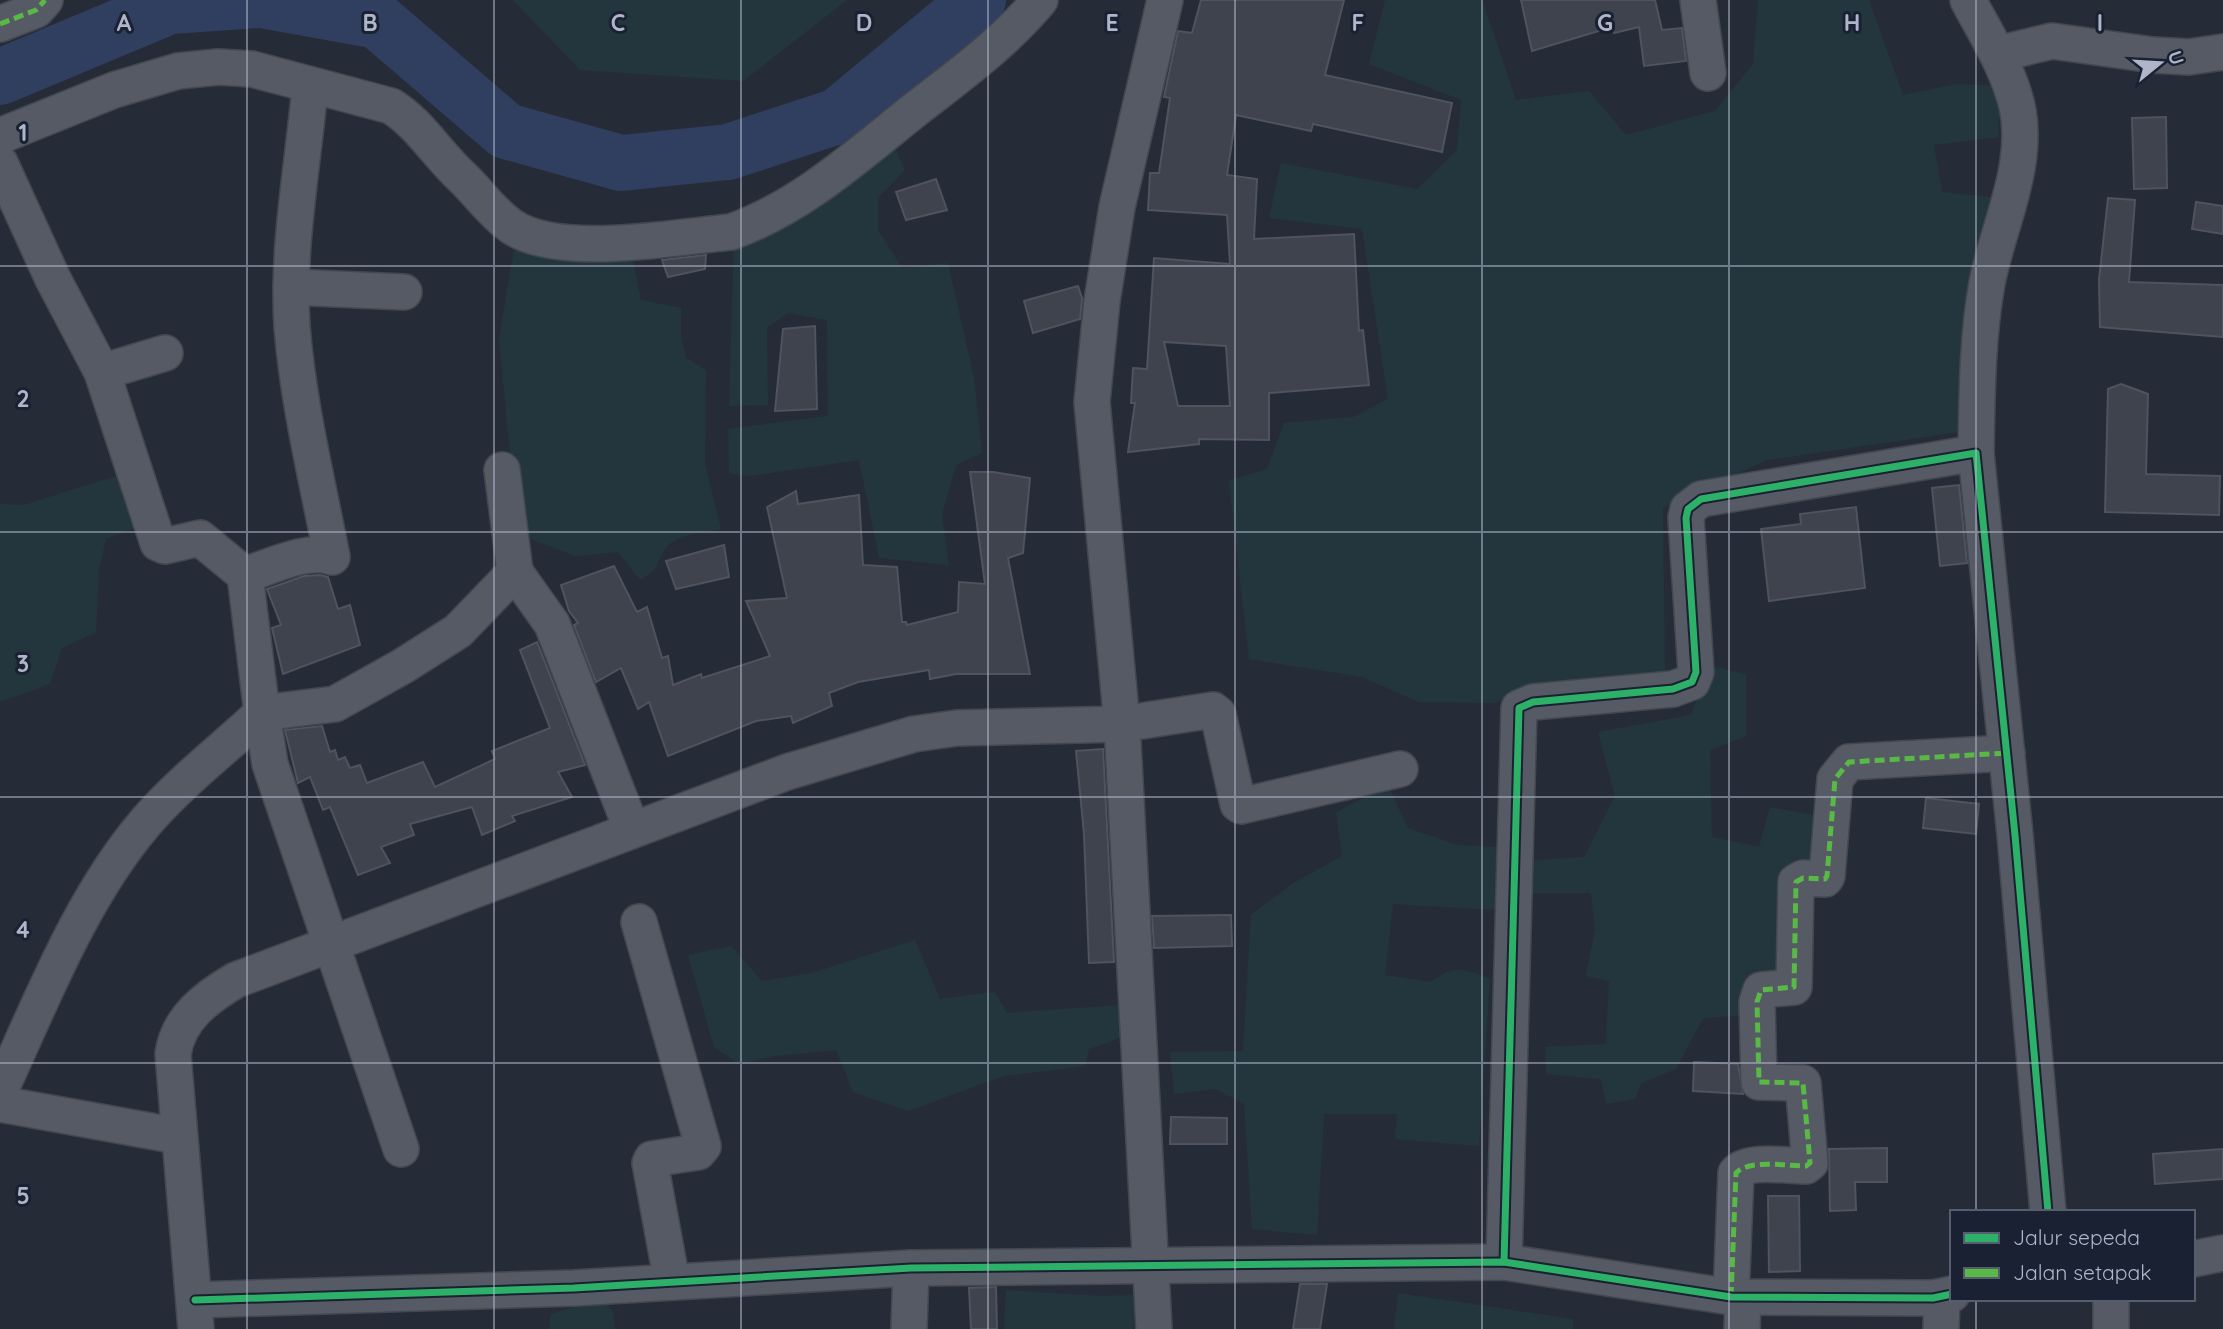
<svg xmlns="http://www.w3.org/2000/svg" width="2223" height="1329" font-family="Quicksand,sans-serif">
  <style>
    .green { fill: #23363d }
    .lines { fill: none; stroke-linecap: round; stroke-linejoin: round }
    .river { stroke: #303e60; stroke-width: 56 }
    .building { fill: #3e434d; stroke: #4e535f; stroke-width: 2; fill-rule: evenodd }
    .street-casing { stroke: #434750; stroke-width: 38 }
    .street { stroke: #565a64; stroke-width: 35 }
    .quiet { stroke: #58b947; stroke-width: 5; stroke-dasharray: 10 5; stroke-linecap: butt }
    .cycleway-casing { stroke: #1a2132; stroke-width: 11 }
    .cycleway { stroke: #2db169; stroke-width: 7 }
    .grid { fill: none; stroke: #afb6c9; stroke-width: 2; stroke-opacity: 0.55 }
    .grid-label { font-size: 23px; text-anchor: middle; font-weight: bold; fill: #afb6c9; stroke: #1a2132; stroke-width: 6; stroke-linejoin: round; paint-order: stroke }
  </style>
  <rect width="100%" height="100%" fill="#262c37"/>
  <g class="green">
    <path d="M 513,0 L 847,0 L 743,81 L 580,70 Z"/>
    <path d="M 1385,0 L 1482,0 L 1516,100 L 1589,91 L 1626,135 L 1715,111 L 1753,64 L 1758,0 L 1869,0 L 1903,95 L 1957,84 L 2001,86 L 1998,137 L 1934,145 L 1942,192 L 1996,198 L 1965,363 L 1959,432 L 1767,460 L 1663,508 L 1665,676 L 1534,691 L 1493,703 L 1419,702 L 1362,677 L 1249,659 L 1229,481 L 1267,469 L 1284,423 L 1353,417 L 1388,399 L 1362,229 L 1269,218 L 1281,163 L 1417,189 L 1457,150 L 1461,100 L 1369,64 Z"/>
    <path d="M 896,150 L 905,170 L 878,198 L 878,230 L 902,268 L 948,263 L 974,378 L 982,453 L 956,465 L 942,515 L 949,565 L 879,558 L 859,460 L 750,476 L 729,473 L 728,429 L 828,416 L 827,320 L 788,313 L 767,327 L 768,405 L 729,406 L 734,239 L 814,202 Z"/>
    <path d="M 515,244 L 632,256 L 641,300 L 681,308 L 681,339 L 686,358 L 706,370 L 705,464 L 721,529 C 703,533 674,533 664,551 C 653,569 661,567 640,580 L 618,552 L 575,556 L 531,539 L 516,517 L 499,339 Z"/>
    <path d="M 119,475 L 139,526 L 106,539 L 99,569 L 96,632 L 62,648 L 50,684 L 0,702 L 0,504 L 24,505 Z"/>
    <path d="M 1717,667 L 1746,675 L 1746,736 L 1710,750 L 1712,837 L 1759,847 L 1770,807 L 1823,817 L 1784,976 L 1746,1015 L 1703,1018 L 1676,1069 L 1641,1083 L 1635,1099 L 1606,1104 L 1601,1079 L 1546,1074 L 1545,1047 L 1606,1044 L 1609,981 L 1586,976 L 1595,929 L 1591,893 L 1524,893 L 1526,861 L 1584,857 L 1615,796 L 1598,732 L 1691,715 L 1705,675 Z"/>
    <path d="M 1388,785 L 1408,828 L 1457,845 L 1499,847 L 1496,910 L 1393,904 L 1385,975 L 1431,982 C 1453,965 1465,968 1490,979 L 1479,1146 L 1395,1139 L 1397,1114 L 1324,1114 L 1317,1235 L 1252,1229 L 1244,1104 L 1216,1089 L 1174,1094 L 1170,1052 L 1243,1051 L 1251,915 L 1292,884 L 1342,856 L 1336,812 Z"/>
    <path d="M 915,940 L 940,999 L 995,992 L 1007,1013 L 1122,1005 L 1123,1037 L 1089,1049 L 1085,1066 L 1003,1076 L 908,1111 L 853,1092 L 836,1050 L 774,1056 L 739,1064 L 714,1047 L 688,955 L 731,946 L 762,981 L 812,973 Z"/>
    <path d="M 1006,1290 L 1100,1296 L 1135,1295 L 1133,1329 L 1004,1329 Z"/>
    <path d="M 1398,1293 L 1573,1319 L 1573,1329 L 1394,1329 Z"/>
    <path d="M 605,1298 L 613,1313 L 615,1329 L 549,1329 L 551,1314 Z"/>
  </g>
  <g class="lines">
    <g class="river">
      <path d="M 261,0 L 378,21 L 506,131 L 621,163 L 728,152 L 838,116 L 978,0"/>
      <path d="M 0,77 L 170,6 L 259,0"/>
    </g>
  </g>
  <g class="building">
    <path d="M 1201,0 L 1344,0 L 1325,75 L 1452,103 L 1442,152 L 1313,124 L 1311,131 L 1236,115 L 1227,175 L 1257,179 L 1254,239 L 1354,234 L 1359,331 L 1363,330 L 1369,385 L 1269,393 L 1269,440 L 1199,439 L 1199,444 L 1128,452 L 1135,403 L 1131,403 L 1133,368 L 1147,369 L 1154,258 L 1230,264 L 1227,215 L 1148,210 L 1150,173 L 1159,173 L 1170,98 L 1164,97 L 1178,31 L 1192,33 ZM 1164,342 L 1226,346 L 1230,406 L 1178,406 Z"/>
    <path d="M 1521,0 L 1655,0 L 1662,30 L 1682,28 L 1686,61 L 1644,66 L 1639,27 L 1614,33 L 1612,27 L 1532,51 Z"/>
    <path d="M 2166,117 L 2167,188 L 2134,189 L 2132,118 Z"/>
    <path d="M 936,179 L 947,210 L 906,220 L 896,192 Z"/>
    <path d="M 2108,198 L 2135,200 L 2129,282 L 2223,285 L 2223,337 L 2100,327 L 2099,280 Z"/>
    <path d="M 2196,202 L 2223,206 L 2223,234 L 2192,229 Z"/>
    <path d="M 706,255 L 705,269 L 668,277 L 662,260 Z"/>
    <path d="M 1078,286 L 1082,298 L 1080,319 L 1033,333 L 1024,301 Z"/>
    <path d="M 815,326 L 817,409 L 775,411 L 783,329 Z"/>
    <path d="M 2121,384 L 2148,394 L 2146,474 L 2220,476 L 2219,515 L 2105,512 L 2108,389 Z"/>
    <path d="M 970,472 L 993,472 L 1030,478 L 1023,553 L 1008,558 L 1030,674 L 956,674 L 930,679 L 929,670 L 858,682 L 829,693 L 832,706 L 793,723 L 791,716 L 756,721 L 668,756 L 649,702 L 638,709 L 621,668 L 596,682 L 574,625 L 578,623 L 569,611 L 561,585 L 614,566 L 637,612 L 647,607 L 662,658 L 668,656 L 673,685 L 701,674 L 702,678 L 770,656 L 746,601 L 787,598 L 767,507 L 796,491 L 798,504 L 859,495 L 863,565 L 897,567 L 902,622 L 906,622 L 907,625 L 958,612 L 959,582 L 985,584 Z"/>
    <path d="M 1959,485 L 1967,563 L 1940,566 L 1932,488 Z"/>
    <path d="M 1856,507 L 1865,588 L 1769,601 L 1761,529 L 1801,524 L 1800,514 Z"/>
    <path d="M 724,545 L 729,577 L 676,589 L 666,561 Z"/>
    <path d="M 320,575 L 328,577 L 338,609 L 350,605 L 360,645 L 283,674 L 272,628 L 281,625 L 267,589 L 304,576 Z"/>
    <path d="M 537,642 L 585,765 L 558,772 L 572,797 L 512,816 L 515,821 L 482,835 L 472,807 L 410,824 L 414,835 L 381,847 L 390,863 L 358,875 L 330,807 L 323,810 L 310,777 L 298,783 L 285,730 L 322,726 L 330,752 L 335,750 L 338,760 L 345,757 L 350,768 L 360,765 L 367,783 L 423,762 L 435,787 L 495,759 L 492,751 L 550,728 L 520,650 Z"/>
    <path d="M 1103,749 L 1114,962 L 1089,963 L 1084,834 L 1076,751 Z"/>
    <path d="M 1926,798 L 1979,804 L 1976,834 L 1923,828 Z"/>
    <path d="M 1231,915 L 1232,946 L 1154,948 L 1152,916 Z"/>
    <path d="M 1694,1062 L 1738,1064 L 1743,1094 L 1693,1091 Z"/>
    <path d="M 1171,1117 L 1227,1118 L 1227,1144 L 1170,1144 Z"/>
    <path d="M 1887,1148 L 1887,1182 L 1855,1182 L 1856,1210 L 1830,1211 L 1829,1149 Z"/>
    <path d="M 2223,1149 L 2223,1179 L 2155,1184 L 2153,1154 Z"/>
    <path d="M 1768,1196 L 1799,1196 L 1800,1271 L 1769,1272 Z"/>
    <path d="M 1300,1284 L 1327,1284 L 1320,1329 L 1293,1329 Z"/>
    <path d="M 996,1287 L 997,1329 L 971,1329 L 969,1288 Z"/>
  </g>
  <g class="lines">
    <g class="street-casing">
      <g id="street">
        <path d="M 1698,0 L 1708,73"/>
        <path d="M 1968,0 C 1986,34 2008,68 2017,106 C 2030,165 1998,226 1987,283 C 1977,339 1977,396 1976,453"/>
        <path d="M 0,24 L 36,10 L 45,0"/>
        <path d="M 1998,54 L 2052,41 L 2153,55 L 2189,57 L 2223,52"/>
        <path d="M 0,136 L 114,90 L 178,71 L 218,67 L 252,69 L 391,106 C 419,123 437,154 462,177 C 478,192 492,213 511,226 C 558,259 674,237 731,232 C 799,208 856,157 912,112 C 958,76 1002,45 1040,0"/>
        <path d="M 0,163 L 53,279 L 102,372 L 158,543 L 165,546 L 200,538 L 245,575 L 262,713 C 224,749 180,782 145,823 C 81,898 41,1002 0,1091"/>
        <path d="M 291,287 L 404,292"/>
        <path d="M 102,372 L 165,353"/>
        <path d="M 515,572 L 552,624 L 632,830"/>
        <path d="M 245,575 C 270,567 307,548 332,557 C 317,480 298,403 292,326 C 287,247 303,165 310,87"/>
        <path d="M 639,922 L 703,1146 L 698,1152 L 652,1159 L 650,1163 L 672,1282"/>
        <path d="M 0,1104 L 178,1136"/>
        <path d="M 401,1149 L 270,764 L 262,713 L 335,704 L 403,666 L 458,631 L 515,572 L 502,470"/>
        <path d="M 2193,1259 L 2223,1253"/>
        <path d="M 1504,1262 L 1519,708 L 1533,702 L 1673,689 L 1692,682 L 1696,672 L 1686,518 L 1688,509 L 1701,499 L 1976,453 L 2015,835 L 2048,1212"/>
        <path d="M 1731,1297 L 1736,1173 C 1748,1159 1788,1166 1806,1166 L 1810,1163 L 1803,1083 L 1759,1082 L 1757,1002 L 1761,990 L 1794,987 L 1796,882 L 1803,878 L 1825,879 L 1827,876 L 1835,779 L 1849,762 L 2007,753"/>
        <path d="M 2111,1299 L 2111,1329"/>
        <path d="M 195,1300 L 574,1288 L 911,1268 L 1504,1262 L 1731,1297 L 1933,1298 L 1952,1294"/>
        <path d="M 196,1329 L 173,1054 C 178,1018 207,997 236,980 L 787,772 L 914,734 L 957,728 L 1122,724 L 1213,710 L 1218,714 L 1238,804 L 1241,806 L 1400,769"/>
        <path d="M 909,1329 L 911,1268"/>
        <path d="M 1154,1329 L 1122,724 L 1092,402 L 1102,301 L 1117,207 L 1165,0"/>
        <path d="M 1742,1329 L 1743,1297"/>
        <path d="M 1941,1329 L 1942,1297"/>
      </g>
    </g>
    <use href="#street" class="street"/>
    <g class="quiet">
      <path d="M 0,24 L 36,10 L 45,0"/>
      <path d="M 1731,1297 L 1736,1173 C 1748,1159 1788,1166 1806,1166 L 1810,1163 L 1803,1083 L 1759,1082 L 1757,1002 L 1761,990 L 1794,987 L 1796,882 L 1803,878 L 1825,879 L 1827,876 L 1835,779 L 1849,762 L 2007,753"/>
    </g>
    <g class="cycleway-casing">
      <g id="cycleway">
        <path d="M 1504,1262 L 1519,708 L 1533,702 L 1673,689 L 1692,682 L 1696,672 L 1686,518 L 1688,509 L 1701,499 L 1976,453 L 2015,835 L 2048,1212"/>
        <path d="M 195,1300 L 574,1288 L 911,1268 L 1504,1262 L 1731,1297 L 1933,1298 L 1952,1294"/>
      </g>
    </g>
    <use href="#cycleway" class="cycleway"/>
  </g>
  <path class="grid" d="M 247,0 L 247,1329M 494,0 L 494,1329M 741,0 L 741,1329M 988,0 L 988,1329M 1235,0 L 1235,1329M 1482,0 L 1482,1329M 1729,0 L 1729,1329M 1976,0 L 1976,1212M 0,266 L 2223,266M 0,532 L 2223,532M 0,797 L 2223,797M 0,1063 L 2223,1063M 1976,1299 L 1976,1329"/>
  <g class="grid-label">
    <text x="124" y="31">A</text>
    <text x="370" y="31">B</text>
    <text x="618" y="31">C</text>
    <text x="864" y="31">D</text>
    <text x="1112" y="31">E</text>
    <text x="1358" y="31">F</text>
    <text x="1605" y="31">G</text>
    <text x="1852" y="31">H</text>
    <text x="2100" y="31">I</text>
    <text x="23" y="141">1</text>
    <text x="23" y="407">2</text>
    <text x="23" y="672">3</text>
    <text x="23" y="938">4</text>
    <text x="23" y="1204">5</text>
  </g>
  <rect x="1950" y="1210" width="245" height="91" fill="#1a2132" stroke="#565d6e" stroke-width="2"/>
  <rect x="1964" y="1233" width="35" height="10" fill="#2db169" stroke="#565d6e" stroke-width="2"/>
  <text x="2013" y="1245" font-size="21" fill="#afb6c9">Jalur sepeda</text>
  <rect x="1964" y="1268" width="35" height="10" fill="#58b947" stroke="#565d6e" stroke-width="2"/>
  <text x="2013" y="1280" font-size="21" fill="#afb6c9">Jalan setapak</text>
  <g transform="translate(2160 63) rotate(72)" stroke="#1a2132" stroke-width="5" paint-order="stroke">
  <path d="M0-5L12 26L0 18L-12 26Z" fill="#afb6c9"/>
  <text y="-10" font-size="19" font-weight="bold" text-anchor="middle" fill="#afb6c9">U</text>
  </g>
</svg>
